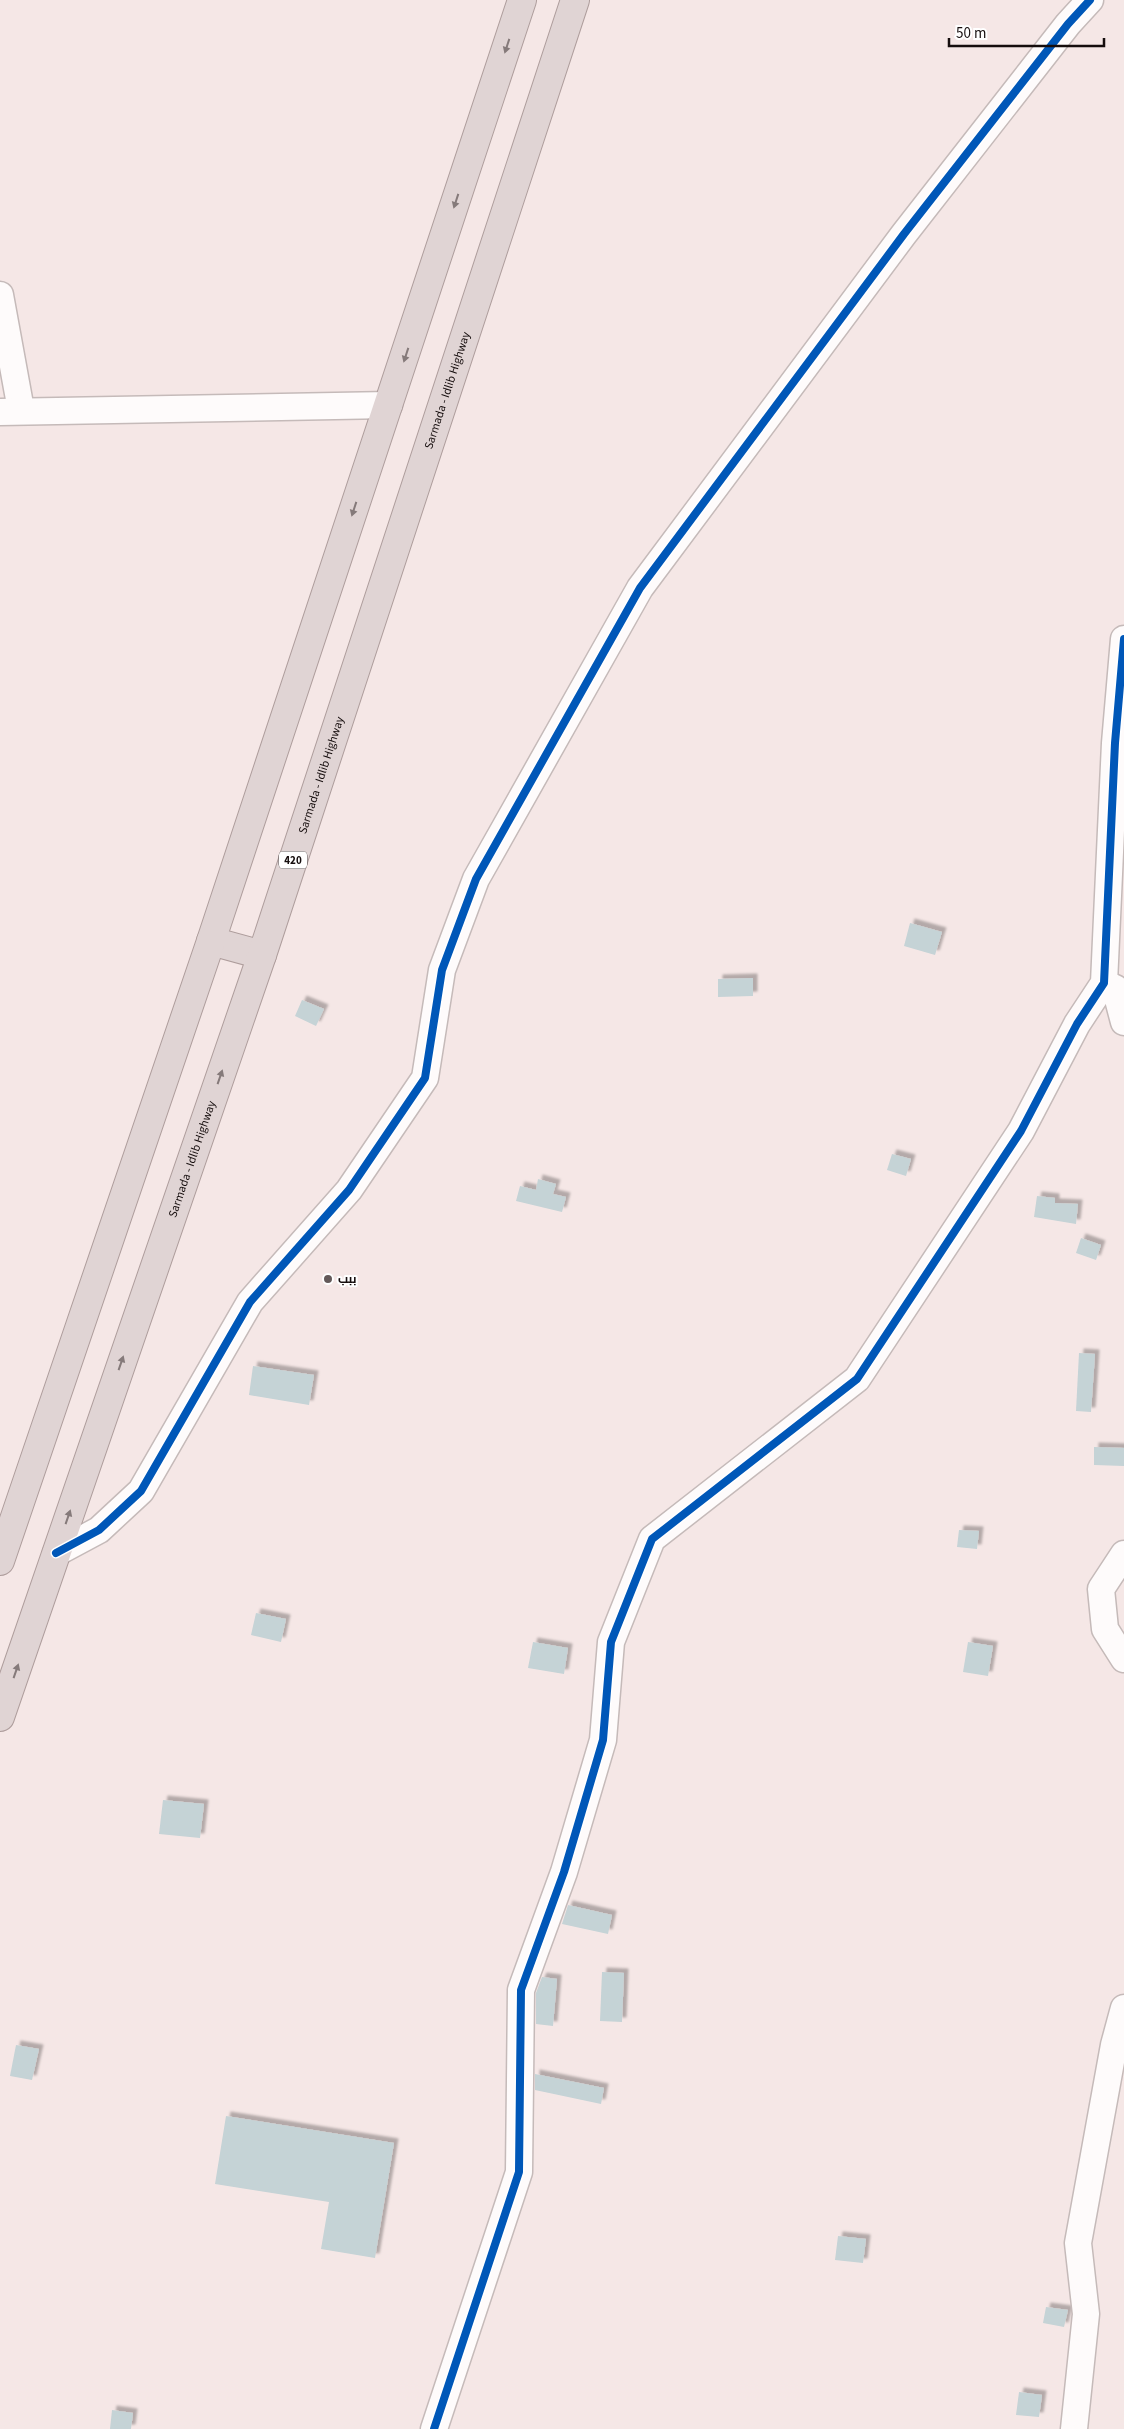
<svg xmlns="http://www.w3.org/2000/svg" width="1124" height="2429" font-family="'Source Sans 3',Cairo,sans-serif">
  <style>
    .building { fill: #c5d3d6; filter: url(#shadow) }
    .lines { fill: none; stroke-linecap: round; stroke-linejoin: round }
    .minor-casing { stroke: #c5bab9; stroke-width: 29 }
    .highway-casing { stroke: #ae9d9c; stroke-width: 30 }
    .minor { stroke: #fefbfb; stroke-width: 26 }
    .highway { stroke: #e0d4d4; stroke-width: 28 }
    .cycleway-casing { stroke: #fff; stroke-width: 11 }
    .cycleway { stroke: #0057b8; stroke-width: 8 }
    .oneway { fill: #857a7a }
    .poi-dot { fill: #635959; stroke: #fff; stroke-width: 2 }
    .labels { text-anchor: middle; stroke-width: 4; stroke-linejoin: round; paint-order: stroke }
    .shield { fill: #fff; stroke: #5b5656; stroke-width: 1 }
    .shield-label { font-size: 11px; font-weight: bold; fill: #150d0d }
    .street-label { font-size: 12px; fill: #150d0d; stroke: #fff }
    .poi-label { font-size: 12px; font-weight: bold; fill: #150d0d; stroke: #fff; text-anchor: start }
  </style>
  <defs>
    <filter id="shadow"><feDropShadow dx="4.5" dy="-4.5" stdDeviation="1" flood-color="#0004"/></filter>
  </defs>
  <rect width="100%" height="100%" fill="#f5e7e6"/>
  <g class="building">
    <path d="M 910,923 L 942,932 L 935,955 L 904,946 Z"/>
    <path d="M 753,978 L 753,996 L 718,997 L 718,979 Z"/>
    <path d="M 302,1000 L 324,1009 L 316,1026 L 295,1016 Z"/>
    <path d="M 892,1154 L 911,1159 L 906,1176 L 887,1170 Z"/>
    <path d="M 538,1179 L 556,1184 L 553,1194 L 566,1197 L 562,1212 L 516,1201 L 520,1186 L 536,1190 Z"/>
    <path d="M 1037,1196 L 1055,1198 L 1055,1203 L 1078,1204 L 1076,1224 L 1034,1217 Z"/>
    <path d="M 1081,1238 L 1101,1245 L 1096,1260 L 1076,1253 Z"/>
    <path d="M 1079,1353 L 1095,1354 L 1091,1412 L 1076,1411 Z"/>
    <path d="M 253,1366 L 314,1375 L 309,1405 L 249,1395 Z"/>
    <path d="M 1094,1447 L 1124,1448 L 1124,1466 L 1094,1465 Z"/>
    <path d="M 959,1530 L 979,1531 L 977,1549 L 957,1547 Z"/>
    <path d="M 256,1613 L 286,1619 L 281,1642 L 251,1635 Z"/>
    <path d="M 533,1642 L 568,1648 L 564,1674 L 528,1668 Z"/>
    <path d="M 968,1642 L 993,1646 L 988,1676 L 963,1672 Z"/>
    <path d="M 163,1800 L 204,1804 L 200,1838 L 159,1834 Z"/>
    <path d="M 568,1905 L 612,1915 L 608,1934 L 562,1924 Z"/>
    <path d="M 602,1972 L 624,1973 L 622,2022 L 600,2021 Z"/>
    <path d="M 542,1977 L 557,1979 L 553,2026 L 536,2024 L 536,1993 Z"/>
    <path d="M 16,2045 L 39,2049 L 32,2080 L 10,2076 Z"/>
    <path d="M 535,2074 L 604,2088 L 601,2104 L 535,2090 Z"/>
    <path d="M 226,2116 L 394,2143 L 375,2258 L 321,2249 L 329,2202 L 215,2184 Z"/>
    <path d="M 838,2236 L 866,2239 L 863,2263 L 835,2260 Z"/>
    <path d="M 1046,2307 L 1068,2310 L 1064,2327 L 1043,2323 Z"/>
    <path d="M 1019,2392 L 1042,2395 L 1039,2417 L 1016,2415 Z"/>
    <path d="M 112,2410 L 133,2413 L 131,2429 L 110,2429 Z"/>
  </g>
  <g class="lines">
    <g class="minor-casing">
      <g id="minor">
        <path d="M 0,295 L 21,410"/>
        <path d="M 0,412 L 389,405"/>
        <path d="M 1104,983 L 1115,988 L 1124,1022"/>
        <path d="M 56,1553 L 99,1530 L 141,1491 L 250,1302 L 349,1190 L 425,1078 L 442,970 L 476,879 L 640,588 L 904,234 L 1068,24 L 1090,0"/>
        <path d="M 1124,1554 L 1101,1589 L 1105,1629 L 1124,1659"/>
        <path d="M 434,2429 L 519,2172 L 521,1990 L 564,1872 L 603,1740 L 611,1642 L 652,1539 L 857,1379 L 1021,1131 L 1077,1024 L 1104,983 L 1115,743 L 1124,639"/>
        <path d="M 1074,2429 L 1086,2314 L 1078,2243 L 1114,2045 L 1124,2008"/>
      </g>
    </g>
    <g class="highway-casing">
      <g id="highway">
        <path d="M 211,941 L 262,955"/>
        <path d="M 0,1561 L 211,941 L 522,0"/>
        <path id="s1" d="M 0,1717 L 262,955 L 575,0"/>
      </g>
    </g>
    <use href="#minor" class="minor"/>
    <use href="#highway" class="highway"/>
    <g class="cycleway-casing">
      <g id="cycleway">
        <path d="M 56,1553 L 99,1530 L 141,1491 L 250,1302 L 349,1190 L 425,1078 L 442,970 L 476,879 L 640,588 L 904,234 L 1068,24 L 1090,0"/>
        <path d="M 434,2429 L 519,2172 L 521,1990 L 564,1872 L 603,1740 L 611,1642 L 652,1539 L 857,1379 L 1021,1131 L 1077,1024 L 1104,983 L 1115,743 L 1124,639"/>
      </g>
    </g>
    <use href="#cycleway" class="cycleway"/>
  </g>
  <defs><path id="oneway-solid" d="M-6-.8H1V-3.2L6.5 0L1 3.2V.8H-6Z" transform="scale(1.25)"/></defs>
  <g class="oneway">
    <use href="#oneway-solid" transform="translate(507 46) rotate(108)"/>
    <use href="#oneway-solid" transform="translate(456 201) rotate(108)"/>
    <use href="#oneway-solid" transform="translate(406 355) rotate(108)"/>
    <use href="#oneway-solid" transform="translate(354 509) rotate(108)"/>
    <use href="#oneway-solid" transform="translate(220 1077) rotate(-71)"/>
    <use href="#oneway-solid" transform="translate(121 1363) rotate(-71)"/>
    <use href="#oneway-solid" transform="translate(68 1517) rotate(-71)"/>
    <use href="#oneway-solid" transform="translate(16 1671) rotate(-71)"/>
  </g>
  <circle class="poi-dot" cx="328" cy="1279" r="5"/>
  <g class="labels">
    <rect class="shield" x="279" y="851.5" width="28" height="17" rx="4"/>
    <g class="shield-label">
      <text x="293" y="864">420</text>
    </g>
    <g class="street-label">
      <text dy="4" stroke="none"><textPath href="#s1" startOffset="1400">Sarmada - Idlib Highway</textPath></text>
      <text dy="4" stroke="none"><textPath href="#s1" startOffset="995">Sarmada - Idlib Highway</textPath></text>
      <text dy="4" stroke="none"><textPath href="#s1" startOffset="590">Sarmada - Idlib Highway</textPath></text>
    </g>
    <g class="poi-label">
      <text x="338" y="1283">ببب</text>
    </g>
  </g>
  <path d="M949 38v8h155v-8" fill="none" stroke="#150d0d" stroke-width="2.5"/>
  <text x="956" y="38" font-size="15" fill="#150d0d" stroke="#ffffff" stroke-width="4" paint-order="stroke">50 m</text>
</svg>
